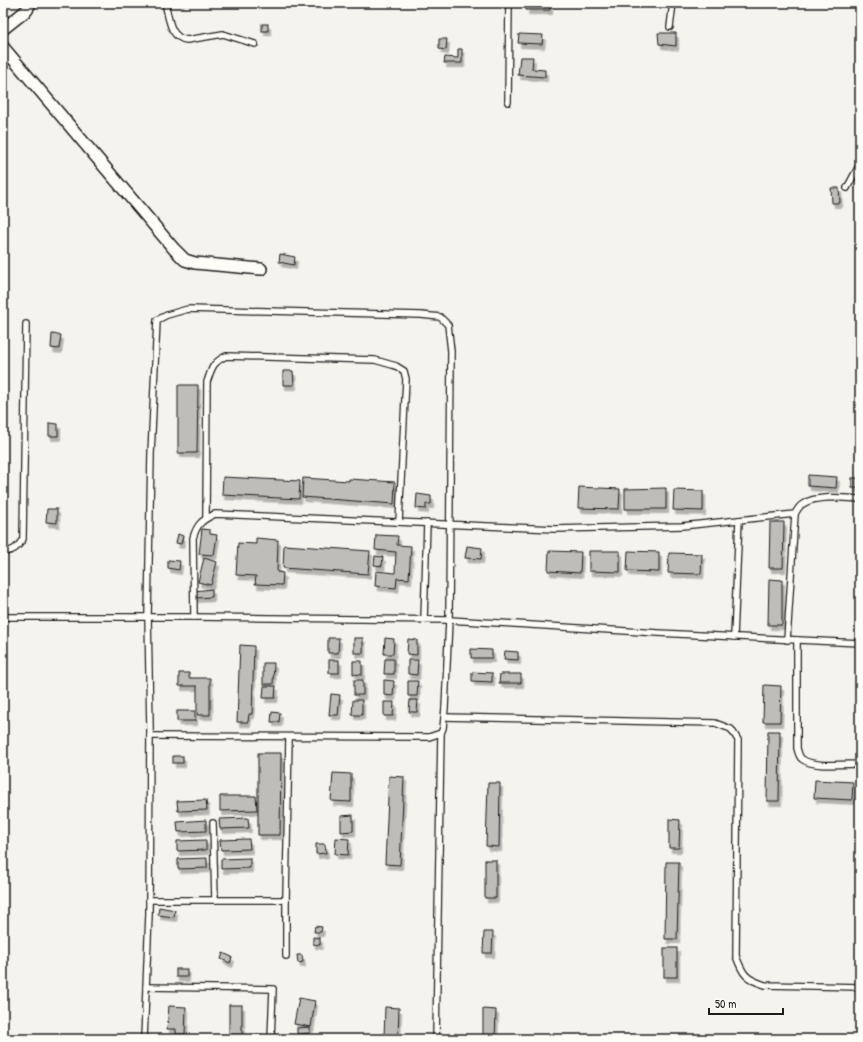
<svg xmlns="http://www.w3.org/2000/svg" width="863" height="1042" font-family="'Patrick Hand',sans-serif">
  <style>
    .building { fill: #bebdba; stroke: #1c1c1c; filter: url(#shadow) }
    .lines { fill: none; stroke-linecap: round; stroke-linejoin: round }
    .lane-casing { stroke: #1c1c1c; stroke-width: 8 }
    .street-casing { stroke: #1c1c1c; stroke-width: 14 }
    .lane { stroke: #fdfcf7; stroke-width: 5.5 }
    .street { stroke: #fdfcf7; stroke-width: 11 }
  </style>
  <defs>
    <filter id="shadow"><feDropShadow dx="2.5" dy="4.5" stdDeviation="0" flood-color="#0004"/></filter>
  </defs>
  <rect width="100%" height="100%" fill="#f4f3ee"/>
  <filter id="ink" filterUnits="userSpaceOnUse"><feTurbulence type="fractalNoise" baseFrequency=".025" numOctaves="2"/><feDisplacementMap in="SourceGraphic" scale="8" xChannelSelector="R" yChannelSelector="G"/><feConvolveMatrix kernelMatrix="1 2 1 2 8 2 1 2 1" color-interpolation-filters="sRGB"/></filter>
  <g filter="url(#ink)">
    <g class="building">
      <path d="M 527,3 L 550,3 L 550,10 L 526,10 Z"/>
      <rect x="262" y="24" width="6" height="7"/>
      <path d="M 658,33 L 676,33 L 676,46 L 659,44 Z"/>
      <path d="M 519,34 L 543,35 L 542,44 L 518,43 Z"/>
      <path d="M 439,39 L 447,39 L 446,50 L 439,49 Z"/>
      <path d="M 458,49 L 462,49 L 462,63 L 444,63 L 445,57 L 458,58 Z"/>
      <path d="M 520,57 L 533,57 L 532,69 L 545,70 L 545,77 L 518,75 Z"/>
      <path d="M 831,188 L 839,188 L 840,203 L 832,203 Z"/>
      <path d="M 280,254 L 295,257 L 294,265 L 279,262 Z"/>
      <path d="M 52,334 L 61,335 L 59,349 L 51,348 Z"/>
      <path d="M 283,371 L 293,371 L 294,385 L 283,385 Z"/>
      <path d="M 178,385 L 198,385 L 197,453 L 178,453 Z"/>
      <path d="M 49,423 L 58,424 L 58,436 L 49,436 Z"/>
      <path d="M 808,475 L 837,477 L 836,488 L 808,486 Z"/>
      <path d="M 223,477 L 300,481 L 299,499 L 222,495 Z"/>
      <path d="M 303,478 L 349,481 L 349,479 L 395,482 L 394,504 L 302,497 Z"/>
      <rect x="852" y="478" width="8" height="10"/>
      <path d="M 579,487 L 620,489 L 619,509 L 578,508 Z"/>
      <path d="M 666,488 L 666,509 L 625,509 L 625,489 Z"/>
      <path d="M 674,490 L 703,491 L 703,511 L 673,510 Z"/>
      <path d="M 417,494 L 431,496 L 431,504 L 426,504 L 426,509 L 416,508 Z"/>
      <path d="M 47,509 L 57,509 L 57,523 L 46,522 Z"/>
      <path d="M 770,522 L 784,522 L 783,568 L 769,568 Z"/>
      <path d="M 202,529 L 210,530 L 210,534 L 217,535 L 214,555 L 199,554 Z"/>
      <path d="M 178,534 L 183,536 L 181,544 L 176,543 Z"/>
      <path d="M 376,535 L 398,536 L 397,545 L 411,546 L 409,579 L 397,578 L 396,588 L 375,586 L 376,571 L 395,573 L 396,552 L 375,550 Z"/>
      <path d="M 256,538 L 278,540 L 277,572 L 283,573 L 282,585 L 255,584 L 256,576 L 236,575 L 238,543 L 256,544 Z"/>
      <path d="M 284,545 L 370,551 L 368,574 L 283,568 Z"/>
      <path d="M 467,546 L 482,548 L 481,559 L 465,558 Z"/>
      <path d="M 549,551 L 581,552 L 580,573 L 548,571 Z"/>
      <path d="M 589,551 L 620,551 L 620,572 L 589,571 Z"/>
      <path d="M 628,551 L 659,552 L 659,572 L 627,571 Z"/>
      <path d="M 669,553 L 702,554 L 701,574 L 668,573 Z"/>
      <path d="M 375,556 L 383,557 L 382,566 L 374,565 Z"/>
      <path d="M 204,558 L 217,562 L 211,585 L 198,582 Z"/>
      <path d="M 168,560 L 180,561 L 179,570 L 168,568 Z"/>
      <path d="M 769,579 L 782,580 L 782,625 L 768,625 Z"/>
      <path d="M 212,589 L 212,597 L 195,598 L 194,591 Z"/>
      <path d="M 328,638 L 339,638 L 338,653 L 328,653 Z"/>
      <rect x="354" y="638" width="9" height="15"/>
      <path d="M 385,638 L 394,639 L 393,654 L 384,654 Z"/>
      <path d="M 408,639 L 417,640 L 417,655 L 407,654 Z"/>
      <path d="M 240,645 L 254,646 L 252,714 L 249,714 L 248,722 L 237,722 Z"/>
      <path d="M 471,649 L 492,650 L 492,658 L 471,658 Z"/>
      <path d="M 505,651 L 518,652 L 518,660 L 504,659 Z"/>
      <path d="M 385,659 L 394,659 L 394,674 L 384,674 Z"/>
      <rect x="329" y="660" width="10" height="13"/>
      <path d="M 408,660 L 418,660 L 417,675 L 408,674 Z"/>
      <path d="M 353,661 L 362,661 L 362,675 L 353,674 Z"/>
      <path d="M 263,663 L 274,663 L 273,684 L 263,684 Z"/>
      <path d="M 472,672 L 492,673 L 492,682 L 472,681 Z"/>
      <path d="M 179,673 L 189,673 L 189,678 L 210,678 L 210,715 L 197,715 L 197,686 L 179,686 Z"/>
      <path d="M 500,674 L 521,674 L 521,683 L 499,683 Z"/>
      <rect x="354" y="680" width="9" height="15"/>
      <path d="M 384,680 L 394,681 L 393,696 L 384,695 Z"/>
      <path d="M 408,681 L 418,681 L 417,696 L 408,696 Z"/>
      <path d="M 764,685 L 781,686 L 780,722 L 763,722 Z"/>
      <path d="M 264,686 L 276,686 L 275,698 L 263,698 Z"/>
      <path d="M 331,694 L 340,695 L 338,715 L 329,715 Z"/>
      <path d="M 353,700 L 362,700 L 362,715 L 352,715 Z"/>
      <path d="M 410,700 L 418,700 L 417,712 L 409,712 Z"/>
      <path d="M 384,702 L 394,702 L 393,716 L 384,716 Z"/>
      <rect x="177" y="711" width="18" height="10"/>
      <path d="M 272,712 L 280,713 L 279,722 L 271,722 Z"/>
      <path d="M 768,731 L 780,731 L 779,801 L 767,801 Z"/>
      <path d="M 258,753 L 281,753 L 280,835 L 258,835 Z"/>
      <rect x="173" y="756" width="10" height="7"/>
      <path d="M 333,773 L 351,774 L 351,802 L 331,801 Z"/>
      <path d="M 389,776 L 404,777 L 400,865 L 385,864 Z"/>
      <path d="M 815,780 L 853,782 L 852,800 L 814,798 Z"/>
      <path d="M 488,783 L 500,783 L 499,847 L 486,846 Z"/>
      <path d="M 220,796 L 256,796 L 257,810 L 220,811 Z"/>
      <path d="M 206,800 L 207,810 L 178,811 L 177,801 Z"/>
      <path d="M 353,815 L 353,831 L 341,832 L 341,816 Z"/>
      <path d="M 248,818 L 249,828 L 220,829 L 219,819 Z"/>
      <path d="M 669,819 L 680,820 L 679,848 L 669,848 Z"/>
      <path d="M 206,820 L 206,831 L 178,832 L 177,822 Z"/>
      <path d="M 336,838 L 349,839 L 348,855 L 335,854 Z"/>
      <path d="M 249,839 L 250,849 L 221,850 L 220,840 Z"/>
      <path d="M 206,840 L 206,850 L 177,851 L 177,841 Z"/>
      <path d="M 316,844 L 325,844 L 326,853 L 316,854 Z"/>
      <path d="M 207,858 L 207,868 L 178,869 L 178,859 Z"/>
      <path d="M 250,858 L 250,868 L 221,869 L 221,859 Z"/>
      <rect x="485" y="860" width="11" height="38"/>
      <path d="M 666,862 L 679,862 L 677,939 L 665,939 Z"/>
      <path d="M 159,907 L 175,910 L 174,917 L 158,915 Z"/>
      <path d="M 315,926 L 322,927 L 321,932 L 314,932 Z"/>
      <path d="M 484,932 L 493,932 L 492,953 L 483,953 Z"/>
      <path d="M 313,937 L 320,938 L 320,945 L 313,944 Z"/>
      <rect x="664" y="948" width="13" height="29"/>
      <path d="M 223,953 L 232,957 L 230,963 L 221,959 Z"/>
      <path d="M 297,955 L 302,955 L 303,962 L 298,963 Z"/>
      <rect x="176" y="969" width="11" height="8"/>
      <path d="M 299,998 L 315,1001 L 311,1027 L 294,1024 Z"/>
      <rect x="229" y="1005" width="13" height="30"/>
      <path d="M 169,1006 L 186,1007 L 185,1034 L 176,1034 L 176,1029 L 167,1029 Z"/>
      <path d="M 385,1007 L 399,1008 L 398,1039 L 384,1039 Z"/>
      <path d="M 483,1009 L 496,1010 L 495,1039 L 483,1039 Z"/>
      <path d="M 310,1027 L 310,1033 L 297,1034 L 297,1028 Z"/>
      <rect x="252" y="1035" width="11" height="4"/>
    </g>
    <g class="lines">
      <g class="lane-casing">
        <g id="lane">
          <path d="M 165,3 C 169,17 169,38 187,40 L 223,34 L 255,44"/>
          <path d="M 670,27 L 673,3"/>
          <path d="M 508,102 L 509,3"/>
          <path d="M 847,188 L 860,164"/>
          <path d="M 206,518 L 207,382 C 212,368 212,363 226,356 L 375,360 L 396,366 L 404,371 L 406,379 L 399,522"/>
          <path d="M 3,552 C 14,551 17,548 23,539 L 26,324"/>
          <path d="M 3,617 L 194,617 L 193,538 C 197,524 202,520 215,514 L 555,529 L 682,526 L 795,514"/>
          <path d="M 194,617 L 449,620 L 658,633 L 860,643"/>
          <path d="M 424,620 L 427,523"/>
          <path d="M 734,637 L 739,520"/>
          <path d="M 787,640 L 795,514 C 797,510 799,506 803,504 C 816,495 845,498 860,499"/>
          <path d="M 797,640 L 797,748 C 798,752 799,757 802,759 C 813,768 846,764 860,764"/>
          <path d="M 444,717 L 715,723 L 731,729 L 738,740 L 736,956 C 743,975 746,979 765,985 L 860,987"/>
          <path d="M 150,736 L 429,737 L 441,733"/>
          <path d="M 213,823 L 215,900"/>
          <path d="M 149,900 L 286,900 L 289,737"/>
          <path d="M 286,900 L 286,956"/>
          <path d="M 146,987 L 273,989 L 271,1039"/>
          <path d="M 144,1039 L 149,914 L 150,729 L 148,616 L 151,454 L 157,320 L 167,315 L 188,309 L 421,315 L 440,317 L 448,325 L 451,351 L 449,620 L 445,708 L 443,728 L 441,733 L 436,1039"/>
        </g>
      </g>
      <g class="street-casing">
        <g id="street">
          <path d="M 3,29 L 27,10 L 30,3"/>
          <path d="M 3,47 L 174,249 L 185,260 L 195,263 L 261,269"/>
        </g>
      </g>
      <use href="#lane" class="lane"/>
      <use href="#street" class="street"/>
    </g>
  </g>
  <rect width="863" height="1042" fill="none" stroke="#fdfcf7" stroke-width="16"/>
  <rect x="8" y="8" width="847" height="1026" fill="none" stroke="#1c1c1c" stroke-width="1.5" filter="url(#ink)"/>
  <path d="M709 1008v6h74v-6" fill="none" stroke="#1c1c1c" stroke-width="2"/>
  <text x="715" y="1008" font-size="12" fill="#1c1c1c" stroke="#fdfcf7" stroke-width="3" paint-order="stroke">50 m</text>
</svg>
